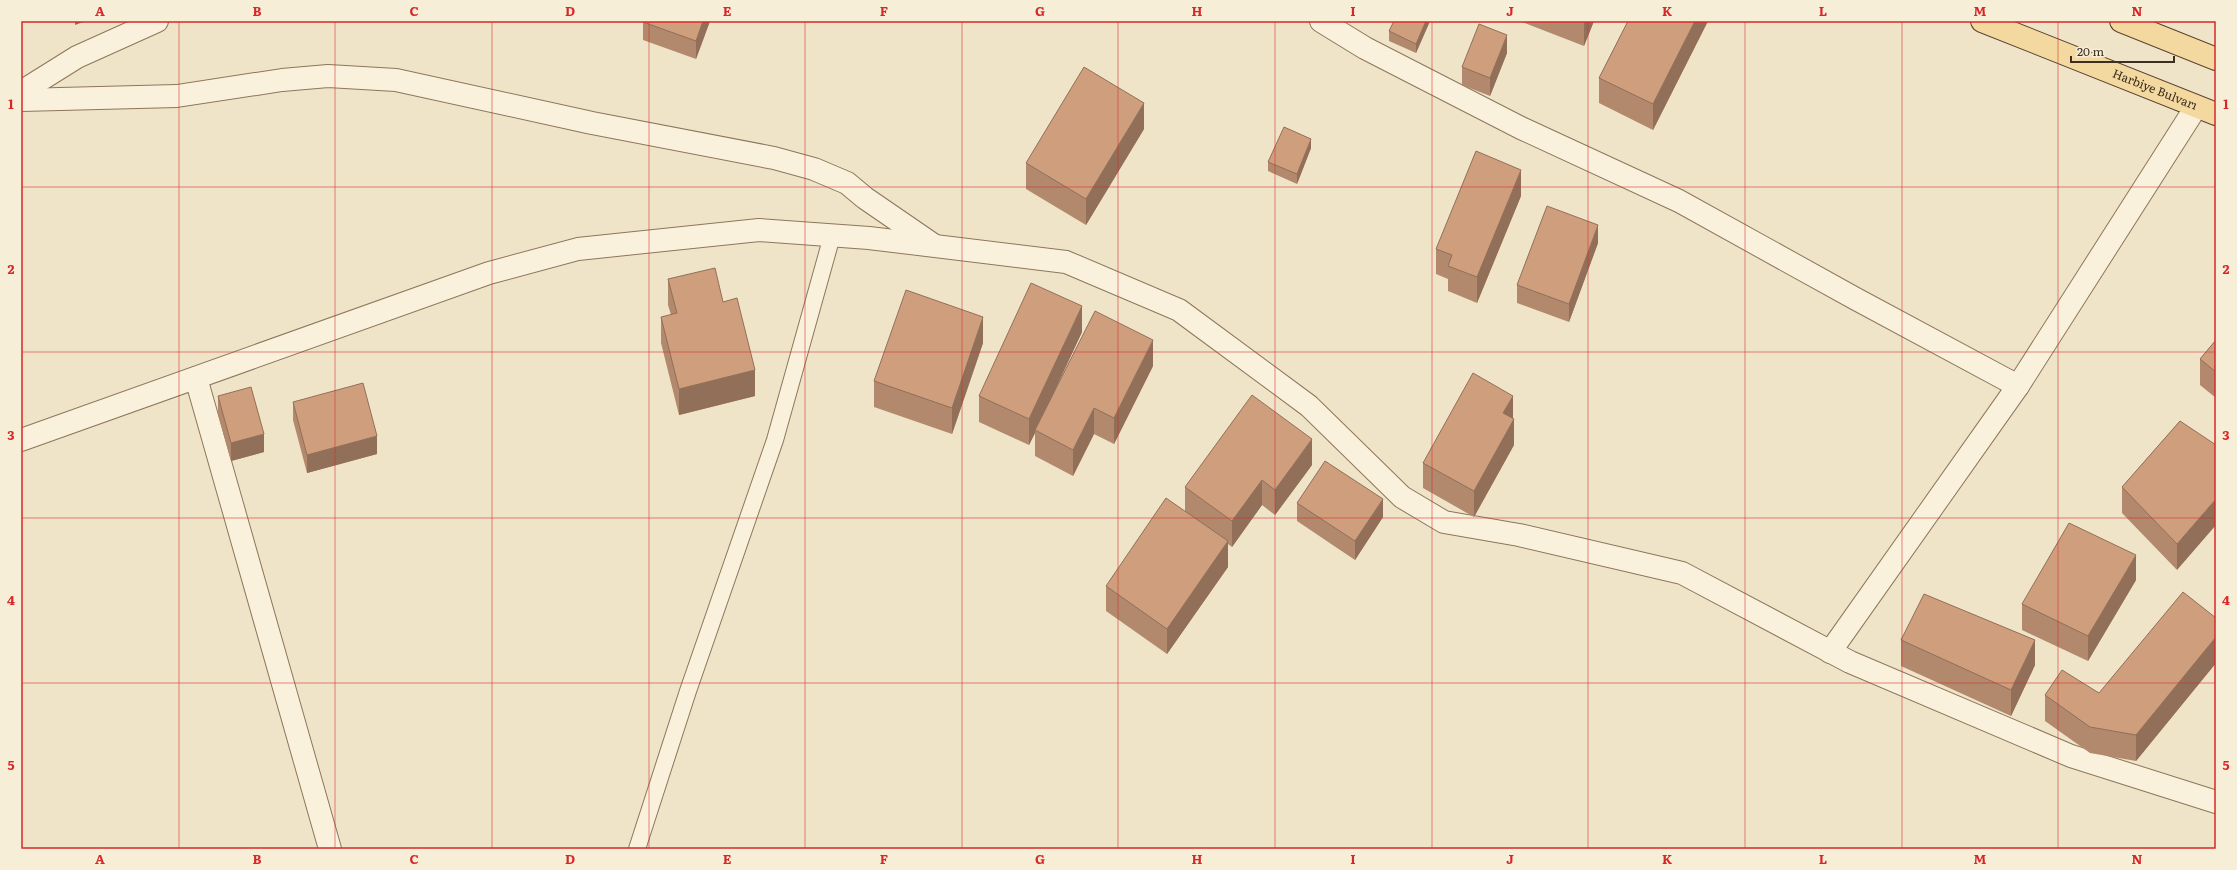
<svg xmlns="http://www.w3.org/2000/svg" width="2237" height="870" font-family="Literata,serif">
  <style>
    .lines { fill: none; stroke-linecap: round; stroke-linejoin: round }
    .service-casing { stroke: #8d765c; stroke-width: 18 }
    .minor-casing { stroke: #8d765c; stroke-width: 24 }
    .primary-casing { stroke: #5b4430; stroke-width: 24 }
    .service { stroke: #faf1dc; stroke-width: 16 }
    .minor { stroke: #faf1dc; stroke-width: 22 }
    .primary { stroke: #f3d9a0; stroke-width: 22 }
    .wall { fill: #b2896c }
    .shaded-wall { fill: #916f58 }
    .building { fill: #cf9f7d; stroke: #916f58 }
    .grid { fill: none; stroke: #d62828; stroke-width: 1; stroke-opacity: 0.55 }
    .labels { text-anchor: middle; stroke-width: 3; stroke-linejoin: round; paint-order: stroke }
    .street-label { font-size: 12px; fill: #3d2e20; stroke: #f7eed8 }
    .neatline { fill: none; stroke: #d62828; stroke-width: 1.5 }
    .grid-label { font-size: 13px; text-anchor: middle; font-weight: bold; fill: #d62828 }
  </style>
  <rect width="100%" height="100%" fill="#f0e4c8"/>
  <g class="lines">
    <g class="service-casing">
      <path id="service" d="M 637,849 L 688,691 L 775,440 L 832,236"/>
    </g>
    <g class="minor-casing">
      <g id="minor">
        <path d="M 1321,21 L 1365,48 L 1521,128 L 1679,201 L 1856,299 L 2018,386"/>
        <path d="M 21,92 L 77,57 L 157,21"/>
        <path d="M 21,100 L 177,96 L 282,80 L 328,76 L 396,80 L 592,123 L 774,158 L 814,169 L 847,183 L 865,198 L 932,244"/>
        <path d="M 196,378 L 330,849"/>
        <path d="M 21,440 L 489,273 L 578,249 L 759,230 L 869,238 L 1066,262 L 1179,310 L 1309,406 L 1402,497 L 1444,522 L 1519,535 L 1682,573 L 1850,662 L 2071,756 L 2216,802"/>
        <path d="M 1830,652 L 2018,386 L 2196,107"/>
      </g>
    </g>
    <g class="primary-casing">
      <g id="primary">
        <path id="s1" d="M 1982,21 L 2216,114"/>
        <path d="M 2121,21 L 2216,59"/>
      </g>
    </g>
    <use href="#service" class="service"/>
    <use href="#minor" class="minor"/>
    <use href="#primary" class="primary"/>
  </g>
  <g class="wall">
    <path d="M 643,21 L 710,21 L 696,59 L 643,40 Z"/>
    <path d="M 1394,21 L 1430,21 L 1416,53 L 1389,41 L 1389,31 Z"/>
    <path d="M 1522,21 L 1594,21 L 1584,46 L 1522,22 Z"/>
    <path d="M 1628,21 L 1708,21 L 1653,130 L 1599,103 L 1599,78 Z"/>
    <path d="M 1507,53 L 1490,96 L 1462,85 L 1462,67 Z"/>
    <path d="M 1144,129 L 1086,225 L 1026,189 L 1026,163 Z"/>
    <path d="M 1311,148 L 1297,184 L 1268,171 L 1268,162 Z"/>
    <path d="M 1521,196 L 1477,303 L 1448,291 L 1448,279 L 1436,274 L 1436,249 Z"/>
    <path d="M 1598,243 L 1569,322 L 1517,303 L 1517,285 Z"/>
    <path d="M 668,279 L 723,302 L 755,396 L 679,415 L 661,343 L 661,317 L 671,315 L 668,305 Z"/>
    <path d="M 1082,332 L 1051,398 L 1153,366 L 1114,444 L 1094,434 L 1073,476 L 1035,456 L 1035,433 L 1029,445 L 979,422 L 979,396 Z"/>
    <path d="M 2216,340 L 2216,398 L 2200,385 L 2200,359 Z"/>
    <path d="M 983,343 L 952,434 L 874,407 L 874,381 Z"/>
    <path d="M 218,396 L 264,452 L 231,461 L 218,414 Z"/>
    <path d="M 293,402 L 377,454 L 307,473 L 293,420 Z"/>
    <path d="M 1513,419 L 1514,445 L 1474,517 L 1423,488 L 1423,463 Z"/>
    <path d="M 2180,421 L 2177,570 L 2122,513 L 2122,487 Z"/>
    <path d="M 1312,465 L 1275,515 L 1262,505 L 1232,547 L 1228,544 L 1228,567 L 1167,654 L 1106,611 L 1106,586 L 1185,511 L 1185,487 Z"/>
    <path d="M 1297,503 L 1383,517 L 1355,560 L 1297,521 Z"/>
    <path d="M 2136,580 L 2088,661 L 2022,630 L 2022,604 Z"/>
    <path d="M 2216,618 L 2216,663 L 2136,761 L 2090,753 L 2045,721 L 2045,695 L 2099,693 Z"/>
    <path d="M 1901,640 L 2035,665 L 2011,716 L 1901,666 Z"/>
  </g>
  <g class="shaded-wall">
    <path d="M 75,21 L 86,21 L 75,25 Z"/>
    <path d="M 703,21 L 710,21 L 696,59 L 696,41 Z"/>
    <path d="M 1426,21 L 1430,21 L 1416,53 L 1416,44 Z"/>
    <path d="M 1584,21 L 1594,21 L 1584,46 Z"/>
    <path d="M 1695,21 L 1708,21 L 1653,130 L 1653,104 Z"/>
    <path d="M 1507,35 L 1507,53 L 1490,96 L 1490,78 Z"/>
    <path d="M 1144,103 L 1144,129 L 1086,225 L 1086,199 Z"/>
    <path d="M 1311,139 L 1311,148 L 1297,184 L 1297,174 Z"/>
    <path d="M 1521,170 L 1521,196 L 1477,303 L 1477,277 Z"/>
    <path d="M 1598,225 L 1598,243 L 1569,322 L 1569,304 Z"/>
    <path d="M 1082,306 L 1082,332 L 1036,431 L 1035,430 L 1035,433 L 1029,445 L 1029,419 Z"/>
    <path d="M 983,317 L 983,343 L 952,434 L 952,408 Z"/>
    <path d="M 1153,340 L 1153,366 L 1114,444 L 1114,418 Z"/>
    <path d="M 755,370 L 755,396 L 679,415 L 679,389 Z"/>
    <path d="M 1513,396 L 1513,421 L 1503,413 Z"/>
    <path d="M 1094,408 L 1094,434 L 1073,476 L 1073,450 Z"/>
    <path d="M 1514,419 L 1514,445 L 1474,517 L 1474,491 Z"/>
    <path d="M 264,434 L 264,452 L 231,461 L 231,443 Z"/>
    <path d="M 377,436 L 377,454 L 307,473 L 307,455 Z"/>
    <path d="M 1312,439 L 1312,465 L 1275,515 L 1275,490 Z"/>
    <path d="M 1262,480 L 1262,505 L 1232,547 L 1232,521 Z"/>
    <path d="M 1383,499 L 1383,517 L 1355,560 L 1355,541 Z"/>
    <path d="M 2216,499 L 2216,525 L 2177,570 L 2177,544 Z"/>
    <path d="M 1228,541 L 1228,567 L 1167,654 L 1167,629 Z"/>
    <path d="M 2136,555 L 2136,580 L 2088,661 L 2088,636 Z"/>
    <path d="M 2216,637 L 2216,663 L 2136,761 L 2136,735 Z"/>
    <path d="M 2035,640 L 2035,665 L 2011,716 L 2011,690 Z"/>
  </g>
  <g class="building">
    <path d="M 643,21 L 703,21 L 696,41 L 643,22 Z"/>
    <path d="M 1394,21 L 1426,21 L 1416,44 L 1389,31 Z"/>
    <path d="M 1628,21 L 1695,21 L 1653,104 L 1599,78 Z"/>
    <path d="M 1479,24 L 1507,35 L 1490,78 L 1462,67 Z"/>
    <path d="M 1084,67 L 1144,103 L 1086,199 L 1026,163 Z"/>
    <path d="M 1284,127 L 1311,139 L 1297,174 L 1268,162 Z"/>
    <path d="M 1476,151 L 1521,170 L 1477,277 L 1448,266 L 1452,255 L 1436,249 Z"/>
    <path d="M 1547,206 L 1598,225 L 1569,304 L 1517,285 Z"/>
    <path d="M 715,268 L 723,302 L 737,298 L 755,370 L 679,389 L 661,317 L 677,313 L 668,279 Z"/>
    <path d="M 1031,283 L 1082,306 L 1029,419 L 979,396 Z"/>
    <path d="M 906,290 L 983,317 L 952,408 L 874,381 Z"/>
    <path d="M 1095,311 L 1153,340 L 1114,418 L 1094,408 L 1073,450 L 1035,430 Z"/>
    <path d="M 2216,340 L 2216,372 L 2200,359 Z"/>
    <path d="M 1473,373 L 1513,396 L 1503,413 L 1514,419 L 1474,491 L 1423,463 Z"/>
    <path d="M 363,383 L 377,436 L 307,455 L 293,402 Z"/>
    <path d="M 251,387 L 264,434 L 231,443 L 218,396 Z"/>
    <path d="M 1252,395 L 1312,439 L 1275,490 L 1262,480 L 1232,521 L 1185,487 Z"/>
    <path d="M 2180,421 L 2216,445 L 2216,499 L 2177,544 L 2122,487 Z"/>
    <path d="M 1325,461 L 1383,499 L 1355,541 L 1297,503 Z"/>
    <path d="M 1166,498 L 1228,541 L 1167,629 L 1106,586 Z"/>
    <path d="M 2069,523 L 2136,555 L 2088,636 L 2022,604 Z"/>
    <path d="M 2183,592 L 2216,618 L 2216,637 L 2136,735 L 2090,727 L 2045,695 L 2062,670 L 2099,693 Z"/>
    <path d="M 1924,594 L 2035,640 L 2011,690 L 1901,640 Z"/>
  </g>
  <path class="grid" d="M 179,21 L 179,849M 335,21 L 335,849M 492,21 L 492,849M 649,21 L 649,849M 805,21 L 805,849M 962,21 L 962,849M 1118,21 L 1118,849M 1275,21 L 1275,849M 1432,21 L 1432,849M 1588,21 L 1588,849M 1745,21 L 1745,849M 1902,21 L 1902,849M 2058,21 L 2058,849M 21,187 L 2216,187M 21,352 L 2216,352M 21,518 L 2216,518M 21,683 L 2216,683"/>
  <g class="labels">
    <g class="street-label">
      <text dy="4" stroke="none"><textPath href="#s1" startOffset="186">Harbiye Bulvarı</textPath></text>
    </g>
  </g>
  <rect width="2237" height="870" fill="none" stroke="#f7eed8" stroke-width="44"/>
  <path d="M2071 56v6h103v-6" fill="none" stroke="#3d2e20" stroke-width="2"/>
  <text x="2077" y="56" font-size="12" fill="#3d2e20" stroke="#f7eed8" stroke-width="3" paint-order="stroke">20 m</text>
  <rect x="22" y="22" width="2193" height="826" class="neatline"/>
  <g class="grid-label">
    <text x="100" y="16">A</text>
    <text x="257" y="16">B</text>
    <text x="414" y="16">C</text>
    <text x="570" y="16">D</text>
    <text x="727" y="16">E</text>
    <text x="884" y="16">F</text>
    <text x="1040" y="16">G</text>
    <text x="1197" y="16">H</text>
    <text x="1353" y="16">I</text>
    <text x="1510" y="16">J</text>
    <text x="1667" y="16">K</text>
    <text x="1823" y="16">L</text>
    <text x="1980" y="16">M</text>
    <text x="2137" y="16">N</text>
    <text x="11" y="109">1</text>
    <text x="2226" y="109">1</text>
    <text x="11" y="274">2</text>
    <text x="2226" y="274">2</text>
    <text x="11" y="440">3</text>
    <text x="2226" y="440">3</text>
    <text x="11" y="605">4</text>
    <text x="2226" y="605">4</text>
    <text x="11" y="770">5</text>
    <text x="2226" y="770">5</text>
    <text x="100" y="864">A</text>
    <text x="257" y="864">B</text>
    <text x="414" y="864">C</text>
    <text x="570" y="864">D</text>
    <text x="727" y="864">E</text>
    <text x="884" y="864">F</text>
    <text x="1040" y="864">G</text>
    <text x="1197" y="864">H</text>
    <text x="1353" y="864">I</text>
    <text x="1510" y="864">J</text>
    <text x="1667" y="864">K</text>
    <text x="1823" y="864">L</text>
    <text x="1980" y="864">M</text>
    <text x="2137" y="864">N</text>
  </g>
</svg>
